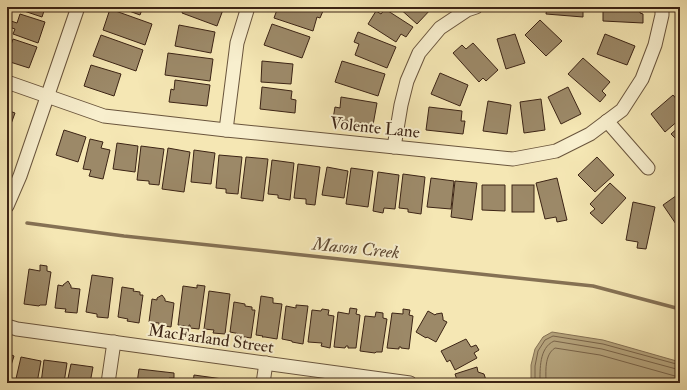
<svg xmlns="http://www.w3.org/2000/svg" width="687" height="390" font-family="'IM FELL Double Pica',serif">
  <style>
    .water { fill: #b6a57e; stroke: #857154 }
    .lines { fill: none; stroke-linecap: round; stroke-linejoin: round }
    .shore { stroke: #79644a; stroke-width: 1 }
    .stream { stroke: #857154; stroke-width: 3.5 }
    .building { fill: #9c8968; stroke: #3c2415 }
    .minor-casing { stroke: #6a553d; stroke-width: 15 }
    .minor { stroke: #f8efce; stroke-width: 13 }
    .labels { text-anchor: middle; stroke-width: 4; stroke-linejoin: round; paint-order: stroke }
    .street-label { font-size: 17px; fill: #3c2415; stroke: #f8efce }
    .water-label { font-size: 18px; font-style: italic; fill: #614b34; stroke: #f8efce }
  </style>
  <rect width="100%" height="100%" fill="#f5e7b4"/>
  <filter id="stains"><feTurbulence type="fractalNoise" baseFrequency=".005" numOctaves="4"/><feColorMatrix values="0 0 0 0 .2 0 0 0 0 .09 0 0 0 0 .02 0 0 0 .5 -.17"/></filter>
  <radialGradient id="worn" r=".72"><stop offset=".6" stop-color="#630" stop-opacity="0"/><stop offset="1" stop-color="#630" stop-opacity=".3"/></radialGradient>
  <path class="water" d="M 552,332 L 603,340 L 680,362 L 680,383 L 531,383 L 531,365 L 535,349 L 543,337 Z"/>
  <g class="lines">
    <g class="shore">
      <path d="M 535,383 L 535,366 L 538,351 L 545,340 L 553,336 L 603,344 L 680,365"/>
      <path d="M 540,383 C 540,369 539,348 554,341 L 602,349 L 680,370"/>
      <path d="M 546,383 C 546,372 544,355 555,348 L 600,355 L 675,376 L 680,376"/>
    </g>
    <path class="stream" d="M 27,223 L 124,236 L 593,286 L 680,309"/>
  </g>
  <g class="building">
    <path d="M 25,7 L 51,7 L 50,10 L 45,8 L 42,17 L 24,11 Z"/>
    <path d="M 118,7 L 143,7 L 140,15 Z"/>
    <path d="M 184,7 L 224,7 L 217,26 L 182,13 Z"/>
    <path d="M 278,7 L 312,7 L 323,11 L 320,18 L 317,17 L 313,31 L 274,18 Z"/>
    <path d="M 398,7 L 431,7 L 432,8 L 417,24 Z"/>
    <path d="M 547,7 L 583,7 L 583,17 L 546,14 Z"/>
    <path d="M 603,7 L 640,7 L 640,13 L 643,14 L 643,23 L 603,21 Z"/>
    <path d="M 110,9 L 152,24 L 145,45 L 103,30 Z"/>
    <path d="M 385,9 L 413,27 L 406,37 L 401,34 L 396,42 L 368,24 L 376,11 L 381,14 Z"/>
    <path d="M 20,14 L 45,22 L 38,43 L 13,34 L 15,29 L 9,27 L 11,21 L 17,23 Z"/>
    <path d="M 540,20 L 562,41 L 546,56 L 525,35 Z"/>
    <path d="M 272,24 L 310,37 L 302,58 L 264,45 Z"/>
    <path d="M 179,25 L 215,32 L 211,53 L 175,46 Z"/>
    <path d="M 358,32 L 396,47 L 387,68 L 355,55 L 359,44 L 354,42 Z"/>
    <path d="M 515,34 L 525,63 L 506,69 L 497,39 Z"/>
    <path d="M 605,34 L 635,46 L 627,65 L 597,54 Z"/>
    <path d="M 101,35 L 143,50 L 136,71 L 93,56 Z"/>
    <path d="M 13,39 L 37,47 L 29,68 L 7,61 L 7,44 L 11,45 Z"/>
    <path d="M 473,43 L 498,70 L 486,81 L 483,78 L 479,82 L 453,53 L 462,45 L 466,49 Z"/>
    <path d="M 168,53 L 213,59 L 210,81 L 165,75 Z"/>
    <path d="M 583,58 L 610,82 L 602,91 L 606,95 L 600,102 L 568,74 Z"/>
    <path d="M 262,61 L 293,64 L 291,84 L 261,82 Z"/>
    <path d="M 342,61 L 385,74 L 378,96 L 335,82 Z"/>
    <path d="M 91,65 L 121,74 L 114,96 L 84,86 Z"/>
    <path d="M 440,73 L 468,85 L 460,106 L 431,94 Z"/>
    <path d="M 175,80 L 210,85 L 207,106 L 169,102 L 171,89 L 174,90 Z"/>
    <path d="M 262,87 L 292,91 L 291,99 L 296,100 L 295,113 L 260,109 Z"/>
    <path d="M 568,87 L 581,114 L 561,124 L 548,97 Z"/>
    <path d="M 673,95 L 680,103 L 679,107 L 680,108 L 680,119 L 665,132 L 651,114 Z"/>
    <path d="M 341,97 L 377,103 L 373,125 L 333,119 L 335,107 L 340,108 Z"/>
    <path d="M 541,99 L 545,130 L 524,133 L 520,102 Z"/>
    <path d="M 488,101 L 511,105 L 507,134 L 483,131 Z"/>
    <path d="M 429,107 L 462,111 L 461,121 L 465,121 L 463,134 L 426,130 Z"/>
    <path d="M 7,110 L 15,113 L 7,135 Z"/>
    <path d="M 680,126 L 680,143 L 671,134 Z"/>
    <path d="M 64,130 L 86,137 L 78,162 L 56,155 Z"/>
    <path d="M 90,139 L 103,142 L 101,148 L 110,150 L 103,179 L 89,176 L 91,170 L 83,169 Z"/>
    <path d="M 117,143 L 138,146 L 135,172 L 113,169 Z"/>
    <path d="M 141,146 L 164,149 L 159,185 L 149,184 L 149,181 L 137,180 Z"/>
    <path d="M 168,148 L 190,152 L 184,192 L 162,189 Z"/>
    <path d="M 194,150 L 215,153 L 211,184 L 191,182 Z"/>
    <path d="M 219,155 L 242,157 L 238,194 L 226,193 L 226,189 L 216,188 Z"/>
    <path d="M 246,157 L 268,159 L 263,201 L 241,198 Z"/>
    <path d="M 597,157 L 614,175 L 595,192 L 578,175 Z"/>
    <path d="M 272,160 L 294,163 L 290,200 L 278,198 L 278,195 L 268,194 Z"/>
    <path d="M 298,164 L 320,167 L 315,205 L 306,204 L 306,199 L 294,198 Z"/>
    <path d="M 327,167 L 348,171 L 344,198 L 322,195 Z"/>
    <path d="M 351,168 L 373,171 L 368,207 L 346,204 Z"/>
    <path d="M 378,172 L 399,175 L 395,209 L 384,208 L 383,213 L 373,211 Z"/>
    <path d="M 403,174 L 425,177 L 421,214 L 408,212 L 408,209 L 399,208 Z"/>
    <path d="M 431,178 L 454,181 L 451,209 L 427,207 Z"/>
    <path d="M 557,178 L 567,220 L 557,222 L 556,217 L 545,219 L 536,183 Z"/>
    <path d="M 455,181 L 477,183 L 472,220 L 451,217 Z"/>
    <path d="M 610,183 L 626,198 L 602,224 L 590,213 L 595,209 L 590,204 Z"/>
    <path d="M 482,185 L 505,185 L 505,211 L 482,210 Z"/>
    <rect x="512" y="185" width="22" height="27"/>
    <path d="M 680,193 L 680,230 L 663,205 Z"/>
    <path d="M 633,202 L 655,207 L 646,249 L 637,248 L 638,242 L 626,240 Z"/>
    <path d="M 40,265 L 47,266 L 47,271 L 51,272 L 46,305 L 40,305 L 39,306 L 24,304 L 29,269 L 40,271 Z"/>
    <path d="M 92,275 L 113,278 L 108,318 L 97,317 L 97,314 L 86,312 Z"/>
    <path d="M 68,281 L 71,286 L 71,288 L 80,289 L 77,313 L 65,312 L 66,309 L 55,308 L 58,285 L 63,286 L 63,285 Z"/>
    <path d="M 197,285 L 205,286 L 199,329 L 190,328 L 190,325 L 189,325 L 189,327 L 178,325 L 183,286 L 197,288 Z"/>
    <path d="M 122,287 L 134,289 L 133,291 L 140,292 L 140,295 L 143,295 L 139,323 L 127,321 L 128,319 L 118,317 Z"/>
    <path d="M 209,291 L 230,294 L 225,334 L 213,333 L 214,330 L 204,329 Z"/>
    <path d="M 162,295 L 165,299 L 165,301 L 174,303 L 171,327 L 159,325 L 159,323 L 149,322 L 152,299 L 157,300 L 157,298 Z"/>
    <path d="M 261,296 L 273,298 L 273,303 L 282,304 L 277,339 L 265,337 L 262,337 L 263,336 L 256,335 Z"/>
    <path d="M 234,302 L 245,304 L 245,306 L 252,307 L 252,310 L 255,310 L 251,338 L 239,336 L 240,334 L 230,332 Z"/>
    <path d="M 296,305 L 308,306 L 303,344 L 292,342 L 292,341 L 282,339 L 286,306 L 296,308 Z"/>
    <path d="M 350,308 L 357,309 L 356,314 L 360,315 L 356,348 L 348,348 L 348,346 L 346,346 L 345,348 L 334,347 L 338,312 L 349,314 Z"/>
    <path d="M 322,309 L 329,310 L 328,315 L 334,316 L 330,348 L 321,346 L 322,343 L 308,342 L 312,310 L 321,311 Z"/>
    <path d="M 403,309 L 410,310 L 409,315 L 413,316 L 409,349 L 401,348 L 401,347 L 399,347 L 399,349 L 387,348 L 392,313 L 403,314 Z"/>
    <path d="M 428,311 L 435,315 L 436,314 L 442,313 L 443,318 L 443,320 L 447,322 L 436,342 L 427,337 L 426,338 L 416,332 Z"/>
    <path d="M 376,312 L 383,313 L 383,318 L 387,319 L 382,352 L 376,352 L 375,353 L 360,351 L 365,316 L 375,317 Z"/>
    <path d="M 466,339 L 471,347 L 476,345 L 479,350 L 474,353 L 477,358 L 455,370 L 450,360 L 447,362 L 441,351 Z"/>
    <path d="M 7,353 L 14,356 L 7,378 Z"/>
    <path d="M 21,357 L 41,361 L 37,383 L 15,383 Z"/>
    <path d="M 44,360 L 67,363 L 64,383 L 41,383 Z"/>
    <path d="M 71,364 L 93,367 L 90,383 L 67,383 Z"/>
    <path d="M 477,367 L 478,372 L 484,374 L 487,383 L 458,383 L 455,374 Z"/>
    <path d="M 139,369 L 174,373 L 174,378 L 169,378 L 168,383 L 137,383 Z"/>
    <path d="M 194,375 L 237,381 L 237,383 L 193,383 Z"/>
  </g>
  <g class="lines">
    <g class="minor-casing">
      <g id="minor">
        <path d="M 7,82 L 104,116 L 226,130 L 513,159 L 556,151 L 590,134 L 622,110 L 642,79 L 655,45 L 662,15 L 662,7"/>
        <path d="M 607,121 L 648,168"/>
        <path d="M 226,130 L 237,43 L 248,7"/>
        <path d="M 394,147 L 401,105 L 407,81 L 419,53 L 440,28 L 467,10 L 476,7"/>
        <path d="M 7,206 L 20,176 L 78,7"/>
        <path d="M 7,326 L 17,329 L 410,383"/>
        <path d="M 108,383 L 114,342"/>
        <path d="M 263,383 L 266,363"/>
      </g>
    </g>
    <use href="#minor" class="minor"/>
  </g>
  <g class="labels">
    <g class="street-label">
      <text transform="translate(375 127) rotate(6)" y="6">Volente Lane</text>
      <text transform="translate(211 338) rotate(8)" y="6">MacFarland Street</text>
    </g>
    <g class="water-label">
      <text transform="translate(356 248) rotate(6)" y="6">Mason Creek</text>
    </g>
  </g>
  <rect width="687" height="390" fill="none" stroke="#f5e7b4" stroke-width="24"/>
  <rect x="8" y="8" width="671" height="374" fill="none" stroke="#3c2415" stroke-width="2"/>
  <rect x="12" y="12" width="663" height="366" fill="none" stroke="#3c2415"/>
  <rect width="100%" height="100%" filter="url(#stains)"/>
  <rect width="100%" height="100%" fill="url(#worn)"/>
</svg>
